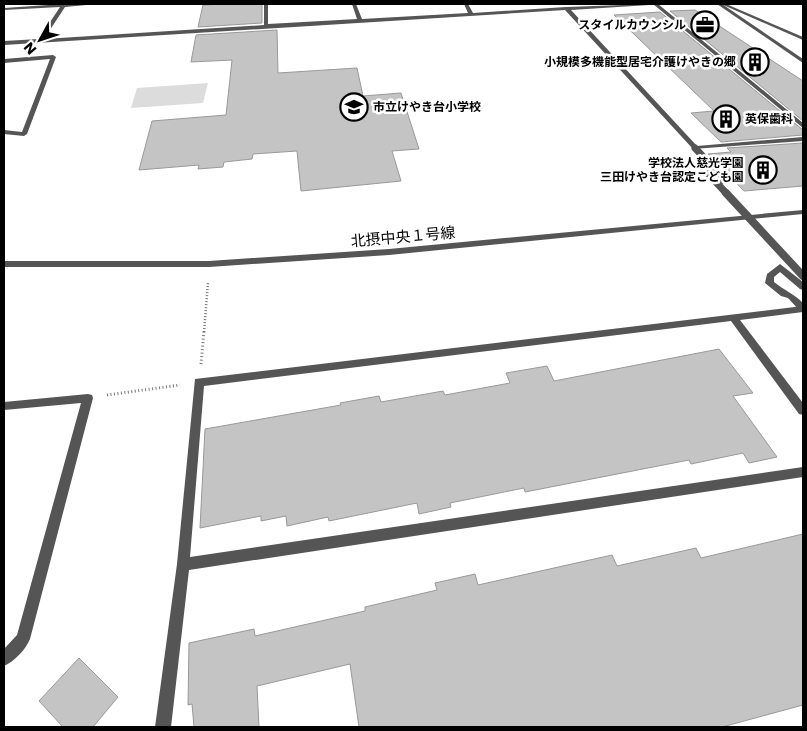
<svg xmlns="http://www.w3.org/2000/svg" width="807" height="731" font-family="Poppins,'Noto Sans JP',sans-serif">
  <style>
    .green { fill: #dcdcdc }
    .building { fill: #c4c4c4; stroke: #999 }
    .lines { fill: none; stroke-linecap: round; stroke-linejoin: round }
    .path-far1 { stroke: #777; stroke-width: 2.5; stroke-dasharray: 1 2; stroke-linecap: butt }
    .path { stroke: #777; stroke-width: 3; stroke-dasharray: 1 2.5; stroke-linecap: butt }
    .pedestrian { fill: #555; fill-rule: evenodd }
    .minor { fill: #555; fill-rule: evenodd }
    .tertiary { fill: #555; fill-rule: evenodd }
    .pedestrian-bridge-far1 { stroke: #555; stroke-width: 7 }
    .pedestrian-bridge { stroke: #555; stroke-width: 8 }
    .labels { text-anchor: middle; stroke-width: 5; stroke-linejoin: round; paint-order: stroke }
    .far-poi-label { font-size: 12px; font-weight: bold; fill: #000; stroke: #fff; text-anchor: end }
    .street-label { font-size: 15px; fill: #000; stroke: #fff }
  </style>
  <rect width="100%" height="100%" fill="#fff"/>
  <path class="green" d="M 208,83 L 203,103 L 131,108 L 137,88 Z"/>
  <g class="building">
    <path d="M 226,4 L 262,4 L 262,23 L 198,27 L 203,5 Z"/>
    <path d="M 695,10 L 803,81 L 803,121 L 670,11 Z"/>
    <path d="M 660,12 L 803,130 L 803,135 L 721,142 L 691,113 L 714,111 L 614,15 Z"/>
    <path d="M 277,30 L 278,73 L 357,68 L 363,96 L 401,93 L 419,149 L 392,151 L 401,181 L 301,191 L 297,151 L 253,154 L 252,159 L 224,162 L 223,167 L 198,169 L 199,165 L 139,170 L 152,121 L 226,115 L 232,60 L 191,62 L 196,35 Z"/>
    <path d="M 803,143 L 803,186 L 744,191 L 708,154 L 731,152 L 727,148 Z"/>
    <path d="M 719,349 L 753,393 L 733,396 L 777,457 L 749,463 L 743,453 L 691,464 L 689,460 L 525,492 L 524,488 L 450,503 L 451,507 L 419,514 L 417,503 L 329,521 L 328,517 L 287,526 L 286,516 L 261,521 L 261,516 L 200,528 L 205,429 L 341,405 L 340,403 L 379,396 L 381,402 L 443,391 L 445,395 L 510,383 L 506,373 L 547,366 L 554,381 Z"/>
    <path d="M 803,534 L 803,705 L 722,727 L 359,727 L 350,664 L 257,686 L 259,727 L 194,727 L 192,704 L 188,705 L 189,643 L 254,629 L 255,636 L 365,611 L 365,607 L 437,590 L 435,583 L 475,574 L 478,585 L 612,555 L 617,566 L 696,548 L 701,558 Z"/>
    <path d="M 79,658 L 118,697 L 93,727 L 63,727 L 39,701 Z"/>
  </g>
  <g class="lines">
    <path class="path-far1" d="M 204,332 L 208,283"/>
    <g class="path">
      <path d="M 201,364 L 204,331"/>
      <path d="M 107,395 L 180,385"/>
    </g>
    <g class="pedestrian">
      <path d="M 721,4 L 726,4 L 803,37 L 803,40 Z"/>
      <path d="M 780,264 L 803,282 L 803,290 L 800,289 L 780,272 L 774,277 L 774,282 C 784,290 794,294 803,303 L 803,312 L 800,311 L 788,298 L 781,296 L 765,283 L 767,274 Z"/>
    </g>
    <g class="minor">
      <path d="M 63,4 L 97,4 L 65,7 L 44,39 L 264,25 L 264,4 L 268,4 L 268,24 L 357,19 L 352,4 L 356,4 L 362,19 L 468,13 L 464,4 L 468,4 L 473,13 L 566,7 L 651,4 L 649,5 L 571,10 L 697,146 L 803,137 L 803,141 L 693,149 L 565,10 L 4,45 L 4,41 L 39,39 L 60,7 L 4,10 L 4,8 Z"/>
      <path d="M 653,4 L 658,4 L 803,123 L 803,128 Z"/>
      <path d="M 53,55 L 56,57 L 27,134 L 24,136 L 4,134 L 4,130 L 22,132 L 50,59 L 4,63 L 4,59 Z"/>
      <path d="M 803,306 L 803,312 L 740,320 L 803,403 L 803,415 L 799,414 L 731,321 L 204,386 L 190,557 L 803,467 L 803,477 L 189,570 L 171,727 L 155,727 L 177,564 L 195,379 Z"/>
      <path d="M 88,394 L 92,395 L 93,398 L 30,639 C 26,649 14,662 4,666 L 4,649 L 17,635 L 81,403 L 4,410 L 4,402 Z"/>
    </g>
    <g class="tertiary">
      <path d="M 717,4 L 722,4 L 803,59 L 803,63 Z"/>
      <path d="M 803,210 L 803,214 L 389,255 L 209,267 L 4,267 L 4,261 L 209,261 L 389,249 Z"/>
    </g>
    <path class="pedestrian-bridge-far1" d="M 695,148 L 725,180 L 720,181 L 706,165 L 701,166 L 727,194"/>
    <path class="pedestrian-bridge" d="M 726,193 L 803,276"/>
  </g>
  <defs>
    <g id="office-ring" transform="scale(1.4375)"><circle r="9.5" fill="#fff" stroke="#000" stroke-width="1.5"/><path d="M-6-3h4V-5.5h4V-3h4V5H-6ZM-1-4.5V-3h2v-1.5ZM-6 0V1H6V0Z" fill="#000"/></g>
    <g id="building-ring" transform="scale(1.4375)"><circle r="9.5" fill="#fff" stroke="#000" stroke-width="1.5"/><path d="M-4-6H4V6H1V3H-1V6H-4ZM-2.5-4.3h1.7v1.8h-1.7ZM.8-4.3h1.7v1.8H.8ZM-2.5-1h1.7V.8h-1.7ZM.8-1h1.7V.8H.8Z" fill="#000"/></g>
    <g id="school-ring" transform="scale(1.4375)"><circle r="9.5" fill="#fff" stroke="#000" stroke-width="1.5"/><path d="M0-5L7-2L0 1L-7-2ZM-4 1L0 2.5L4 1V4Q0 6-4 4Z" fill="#000"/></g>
  </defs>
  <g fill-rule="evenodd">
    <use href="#office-ring" x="705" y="25"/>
    <use href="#building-ring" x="755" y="62"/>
    <use href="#school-ring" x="354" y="107"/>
    <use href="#building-ring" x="726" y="119"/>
    <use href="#building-ring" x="763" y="170"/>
  </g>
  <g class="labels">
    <g class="far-poi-label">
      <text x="686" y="29">スタイルカウンシル</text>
      <text x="736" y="66">小規模多機能型居宅介護けやきの郷</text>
      <text x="373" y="111" text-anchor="start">市立けやき台小学校</text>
      <text x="745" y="123" text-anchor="start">英保歯科</text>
      <text x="744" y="167">学校法人慈光学園<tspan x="744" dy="14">三田けやき台認定こども園</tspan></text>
    </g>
    <g class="street-label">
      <text transform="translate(403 237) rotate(-5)" y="5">北摂中央１号線</text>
    </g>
  </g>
  <rect width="807" height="731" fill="none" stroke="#000000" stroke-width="10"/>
  <g transform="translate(40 40) rotate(230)" stroke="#ffffff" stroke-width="4" paint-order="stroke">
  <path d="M0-4L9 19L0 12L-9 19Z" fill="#000000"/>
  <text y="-8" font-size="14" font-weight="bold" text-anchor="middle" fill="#000000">N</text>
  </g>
</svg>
